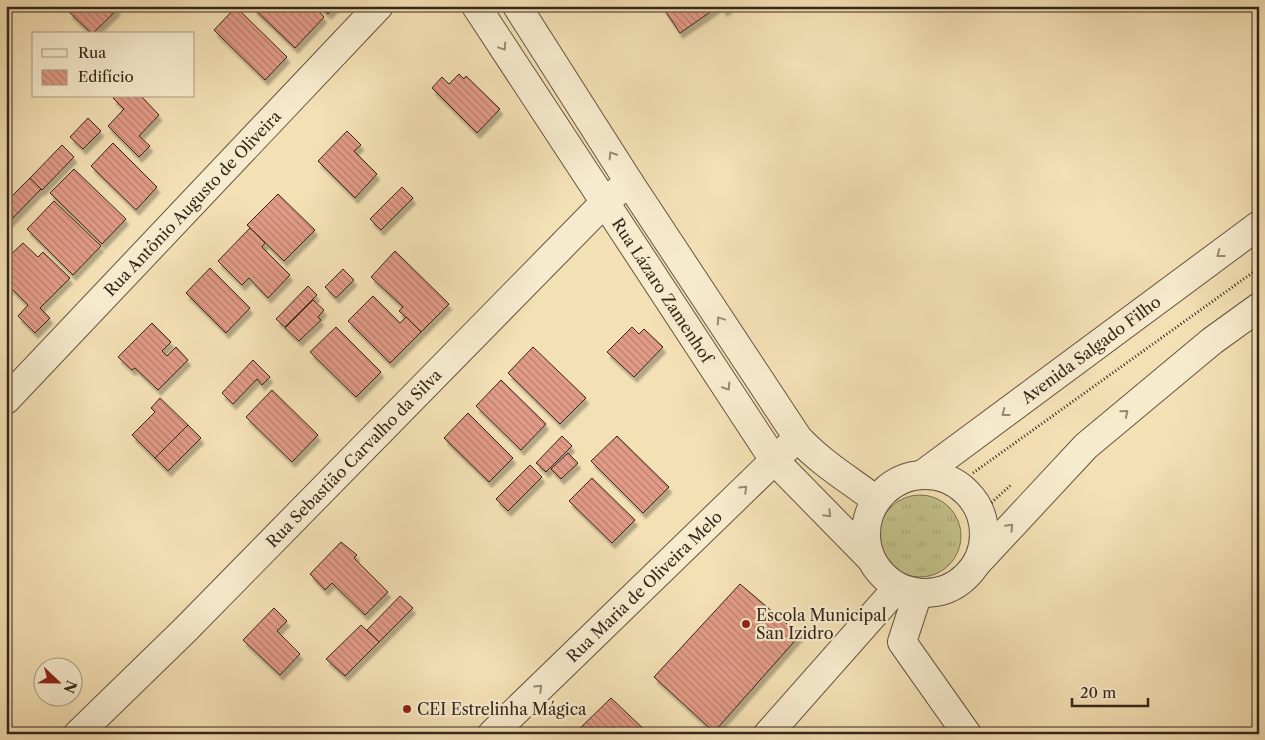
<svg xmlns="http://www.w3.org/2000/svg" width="1265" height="740" font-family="'Libre Caslon Text',serif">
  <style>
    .grass { fill: url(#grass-tufts); stroke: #7d7351 }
    .building { fill: url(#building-back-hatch); stroke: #37261b; filter: url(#shadow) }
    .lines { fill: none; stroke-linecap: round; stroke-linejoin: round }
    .minor-casing { stroke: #665441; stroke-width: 30 }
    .tertiary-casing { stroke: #665441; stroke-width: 30 }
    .path { stroke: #37261b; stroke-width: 3; stroke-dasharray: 1 2.5; stroke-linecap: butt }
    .minor { stroke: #f7ebce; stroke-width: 28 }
    .tertiary { stroke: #f7ebce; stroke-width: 28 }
    .oneway { stroke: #978874 }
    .poi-dot { fill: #8f2418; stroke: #f7ebce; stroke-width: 2 }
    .labels { text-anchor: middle; stroke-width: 4.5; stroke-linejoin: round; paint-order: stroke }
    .street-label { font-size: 16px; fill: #37261b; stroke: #f7ebce }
    .poi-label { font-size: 16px; fill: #37261b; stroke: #f7ebce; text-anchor: start }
  </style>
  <defs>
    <pattern id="grass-tufts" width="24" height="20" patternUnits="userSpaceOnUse" patternTransform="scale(1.25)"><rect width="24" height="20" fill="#c3c087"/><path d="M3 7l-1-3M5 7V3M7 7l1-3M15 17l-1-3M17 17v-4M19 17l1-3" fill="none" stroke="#a8a574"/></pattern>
    <pattern id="building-back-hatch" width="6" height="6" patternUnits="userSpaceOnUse" patternTransform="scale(1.25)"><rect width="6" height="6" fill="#e29b87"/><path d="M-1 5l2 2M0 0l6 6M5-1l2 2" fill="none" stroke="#b87e6e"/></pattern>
    <filter id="shadow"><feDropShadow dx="3" dy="5.5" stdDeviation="1" flood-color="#0004"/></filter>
  </defs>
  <rect width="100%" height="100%" fill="#f3e0b4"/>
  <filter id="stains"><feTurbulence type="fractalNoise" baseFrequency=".004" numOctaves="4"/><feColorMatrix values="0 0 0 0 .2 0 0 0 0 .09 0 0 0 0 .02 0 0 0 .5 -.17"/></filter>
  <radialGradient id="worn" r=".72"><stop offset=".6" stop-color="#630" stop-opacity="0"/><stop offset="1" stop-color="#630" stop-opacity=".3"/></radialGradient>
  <circle class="grass" cx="920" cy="536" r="41"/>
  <g class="building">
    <path d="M 74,6 L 115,6 L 118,9 L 92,34 L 69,12 Z"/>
    <path d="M 255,6 L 314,6 L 324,17 L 295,48 L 253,8 Z"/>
    <path d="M 319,6 L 336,6 L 328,14 Z"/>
    <path d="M 662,6 L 719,6 L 680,33 Z"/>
    <path d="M 721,6 L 731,6 L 724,11 Z"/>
    <path d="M 236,7 L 287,57 L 265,80 L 214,30 Z"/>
    <path d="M 459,74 L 464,79 L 466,76 L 500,109 L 477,133 L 432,88 L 442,77 L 449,84 Z"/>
    <path d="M 115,96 L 141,96 L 159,115 L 139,136 L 150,146 L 139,157 L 108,126 L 124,109 L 113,98 Z"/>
    <path d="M 88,118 L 101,131 L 83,149 L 70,137 Z"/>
    <path d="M 347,131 L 361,145 L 354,151 L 377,174 L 355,198 L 318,161 Z"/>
    <path d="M 113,143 L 157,187 L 136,210 L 91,166 Z"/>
    <path d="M 62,145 L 74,157 L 42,190 L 30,178 Z"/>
    <path d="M 74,169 L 126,219 L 102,244 L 50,193 Z"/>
    <path d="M 30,178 L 41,189 L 10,221 L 6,217 L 6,202 Z"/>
    <path d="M 402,187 L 413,198 L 381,230 L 370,219 Z"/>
    <path d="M 278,194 L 315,230 L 284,261 L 247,225 Z"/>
    <path d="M 54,201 L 101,246 L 73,275 L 27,229 Z"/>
    <path d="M 250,228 L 265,243 L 262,247 L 290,275 L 268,298 L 249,278 L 242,285 L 218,261 Z"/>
    <path d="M 23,243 L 38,257 L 43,252 L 70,278 L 40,308 L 50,318 L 35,333 L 18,316 L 28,305 L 6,283 L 6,259 Z"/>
    <path d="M 395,251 L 449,304 L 421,332 L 399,311 L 403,307 L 371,277 Z"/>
    <path d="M 210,268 L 250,308 L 226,333 L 186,293 Z"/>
    <path d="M 343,269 L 354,280 L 336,298 L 325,287 Z"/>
    <path d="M 308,286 L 317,295 L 285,327 L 276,319 Z"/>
    <path d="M 373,296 L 400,323 L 406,317 L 421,332 L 390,363 L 348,321 Z"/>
    <path d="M 313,300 L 324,310 L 318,317 L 321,320 L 299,341 L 285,328 Z"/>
    <path d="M 152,323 L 171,342 L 162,351 L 167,356 L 176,347 L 188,360 L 158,390 L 135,368 L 132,370 L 118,357 Z"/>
    <path d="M 336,327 L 381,372 L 356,397 L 310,352 Z"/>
    <path d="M 632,327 L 639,334 L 644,329 L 663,347 L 634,377 L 607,352 Z"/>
    <path d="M 533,347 L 586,398 L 560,424 L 508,373 Z"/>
    <path d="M 253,360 L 270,377 L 262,385 L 257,379 L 233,404 L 222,393 Z"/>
    <path d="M 501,380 L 546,424 L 521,450 L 476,406 Z"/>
    <path d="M 272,390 L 318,435 L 292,462 L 246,417 Z"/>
    <path d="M 160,398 L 188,425 L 155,458 L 132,435 L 155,412 L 151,408 Z"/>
    <path d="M 468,413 L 513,458 L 489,482 L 444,438 Z"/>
    <path d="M 188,425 L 201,438 L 168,471 L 155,458 Z"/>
    <path d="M 562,436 L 572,446 L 546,472 L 536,463 Z"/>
    <path d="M 617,436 L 669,487 L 643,513 L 591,461 Z"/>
    <path d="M 568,453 L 578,463 L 561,479 L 551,469 Z"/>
    <path d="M 530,465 L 542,477 L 508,511 L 496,499 Z"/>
    <path d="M 592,478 L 635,520 L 612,543 L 569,501 Z"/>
    <path d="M 341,542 L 357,555 L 354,558 L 388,592 L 365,615 L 332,583 L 325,590 L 310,574 Z"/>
    <path d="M 740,584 L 800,635 L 714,732 L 654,677 Z"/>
    <path d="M 400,596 L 413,608 L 379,642 L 367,630 Z"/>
    <path d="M 274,608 L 287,621 L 277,631 L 300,654 L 280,675 L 243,640 Z"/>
    <path d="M 361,625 L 379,642 L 345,676 L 326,659 Z"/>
    <path d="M 611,698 L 649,734 L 574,734 Z"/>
  </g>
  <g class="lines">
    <g class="minor-casing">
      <g id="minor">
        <path id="s1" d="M 476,6 L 774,460 L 870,558"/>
        <path d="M 517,6 L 629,182 L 798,438 C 821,463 850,480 876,500"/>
        <path id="s2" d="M 6,400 L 379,6"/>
        <circle cx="925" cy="534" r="59"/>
        <path d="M 918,593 L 902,642 L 967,734"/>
        <path id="s3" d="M 78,734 L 185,630 L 606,201 L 629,182"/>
        <path id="s4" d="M 492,734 L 787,448"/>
        <path d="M 768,734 L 898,587"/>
      </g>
    </g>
    <g class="tertiary-casing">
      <g id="tertiary">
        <path id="s5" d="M 923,474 L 1259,225"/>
        <path d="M 977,563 L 1086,446 L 1212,341 L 1259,307"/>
      </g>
    </g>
    <g class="path">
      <path d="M 973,473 L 1259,268"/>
      <path d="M 981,512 L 1012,484"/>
    </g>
    <use href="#minor" class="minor"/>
    <use href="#tertiary" class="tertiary"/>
  </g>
  <defs><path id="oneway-chevron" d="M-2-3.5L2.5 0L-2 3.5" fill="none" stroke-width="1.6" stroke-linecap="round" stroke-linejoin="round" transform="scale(1.25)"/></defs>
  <g class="oneway">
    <use href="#oneway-chevron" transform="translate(503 47) rotate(56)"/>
    <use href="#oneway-chevron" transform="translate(612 155) rotate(-122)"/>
    <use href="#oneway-chevron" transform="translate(1220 254) rotate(143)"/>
    <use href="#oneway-chevron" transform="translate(720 320) rotate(-124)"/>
    <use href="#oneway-chevron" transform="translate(727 387) rotate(57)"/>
    <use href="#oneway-chevron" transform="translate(1005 413) rotate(143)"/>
    <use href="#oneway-chevron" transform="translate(1125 413) rotate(-40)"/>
    <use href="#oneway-chevron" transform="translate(744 489) rotate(-44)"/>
    <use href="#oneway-chevron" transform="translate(828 514) rotate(46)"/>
    <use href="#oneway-chevron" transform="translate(1010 527) rotate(-47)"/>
    <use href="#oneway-chevron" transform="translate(539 688) rotate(-44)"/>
  </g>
  <g class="poi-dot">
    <circle cx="746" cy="624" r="5"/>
    <circle cx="407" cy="709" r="5"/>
  </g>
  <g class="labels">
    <g class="street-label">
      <text dy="6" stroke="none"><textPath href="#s2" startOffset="271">Rua Antônio Augusto de Oliveira</textPath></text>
      <text dy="6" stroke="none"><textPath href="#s1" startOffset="340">Rua Lázaro Zamenhof</textPath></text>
      <text dy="6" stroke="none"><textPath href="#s5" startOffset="209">Avenida Salgado Filho</textPath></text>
      <text dy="6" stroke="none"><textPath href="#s3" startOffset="390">Rua Sebastião Carvalho da Silva</textPath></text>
      <text dy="6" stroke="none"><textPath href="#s4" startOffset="212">Rua Maria de Oliveira Melo</textPath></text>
    </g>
    <g class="poi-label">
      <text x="756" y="621">Escola Municipal<tspan x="756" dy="18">San Izidro</tspan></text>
      <text x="417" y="715">CEI Estrelinha Mágica</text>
    </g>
  </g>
  <rect width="1265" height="740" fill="none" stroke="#f3e0b4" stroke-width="25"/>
  <rect x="8" y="8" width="1250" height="725" fill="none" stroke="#37261b" stroke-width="2.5"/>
  <rect x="12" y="12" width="1240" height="715" fill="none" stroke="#37261b"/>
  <rect x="32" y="32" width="162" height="65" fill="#f7ebce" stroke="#aa9c86"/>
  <rect x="42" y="49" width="25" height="8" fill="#f7ebce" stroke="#aa9c86"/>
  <text x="78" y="58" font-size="15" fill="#37261b">Rua</text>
  <rect x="42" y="70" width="25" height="15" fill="url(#building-back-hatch)" stroke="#aa9c86"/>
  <text x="78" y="82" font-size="15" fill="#37261b">Edifício</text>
  <g transform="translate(58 682) rotate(112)"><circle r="24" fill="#f7ebce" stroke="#aa9c86"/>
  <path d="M0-4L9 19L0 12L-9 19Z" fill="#8f2418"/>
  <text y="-8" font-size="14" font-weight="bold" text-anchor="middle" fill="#37261b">N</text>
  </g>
  <path d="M1072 698v8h76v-8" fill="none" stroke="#37261b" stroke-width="2.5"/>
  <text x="1080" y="698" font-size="15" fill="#37261b" stroke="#f7ebce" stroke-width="4" paint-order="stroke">20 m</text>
  <rect width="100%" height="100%" filter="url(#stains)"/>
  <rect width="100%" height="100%" fill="url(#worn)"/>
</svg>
